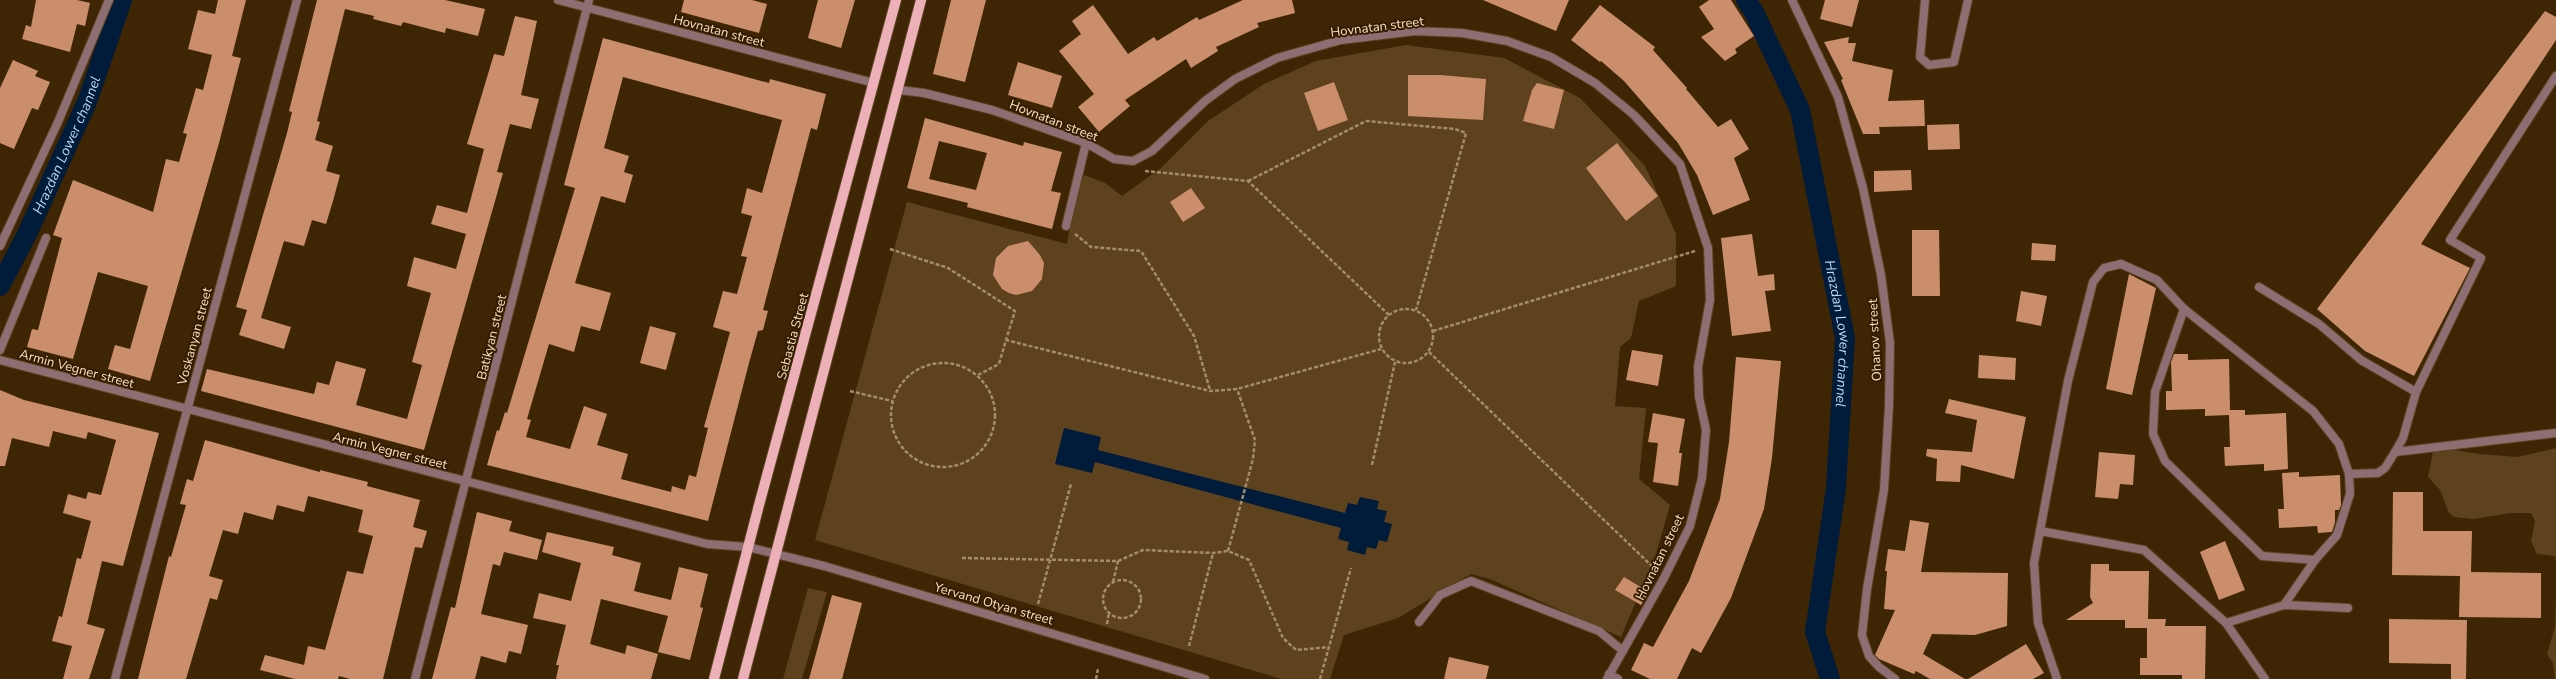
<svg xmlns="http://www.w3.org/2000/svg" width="2556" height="679" font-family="'Nunito Sans',sans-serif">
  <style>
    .green { fill: #5e421e }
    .water { fill: #001c3a }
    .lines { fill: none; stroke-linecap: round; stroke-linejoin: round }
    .canal { stroke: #001c3a; stroke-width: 20 }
    .building { fill: #ca8e6c; fill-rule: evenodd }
    .service-casing { stroke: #5c4422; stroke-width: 10 }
    .minor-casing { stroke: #5c4422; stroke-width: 10 }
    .tertiary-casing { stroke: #5c4422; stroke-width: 10 }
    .primary-casing { stroke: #5c4422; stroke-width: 12 }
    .path { stroke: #a58b6c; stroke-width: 2.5; stroke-dasharray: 4 2; stroke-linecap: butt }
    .service { stroke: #8d6e72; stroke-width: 8 }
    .minor { stroke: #8d6e72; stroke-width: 8 }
    .tertiary { stroke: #8d6e72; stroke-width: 8 }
    .primary { stroke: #eeb0b8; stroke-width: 10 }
    .labels { text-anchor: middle; stroke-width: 4; stroke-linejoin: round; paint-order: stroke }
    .street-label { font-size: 13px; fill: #fadfc2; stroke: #331c00 }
    .water-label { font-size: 14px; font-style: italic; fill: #bed7f2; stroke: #331c00 }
  </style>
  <rect width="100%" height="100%" fill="#3e2604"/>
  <g class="green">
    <path d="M 1406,45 L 1504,58 L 1580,98 L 1645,166 L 1676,234 L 1676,286 L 1639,301 L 1631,338 L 1620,347 L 1615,406 L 1646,408 L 1639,479 L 1670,505 L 1656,554 L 1621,637 L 1490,579 L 1471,574 L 1398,618 L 1344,635 L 1330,679 L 1281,679 L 815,540 L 907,202 L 1067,244 L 1074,202 L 1084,175 L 1105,183 L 1122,196 L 1161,168 L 1208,121 L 1264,84 L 1316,61 Z"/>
    <path d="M 2434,447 L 2480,454 L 2517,457 L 2556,448 L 2556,562 L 2555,556 L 2537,554 L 2531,541 L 2535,521 L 2531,513 L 2511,513 L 2474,519 L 2454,517 L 2449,513 L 2440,490 L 2428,477 Z"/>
    <path d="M 808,588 L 827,592 L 802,679 L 783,679 Z"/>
    <path d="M 2556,595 L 2556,679 L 2555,679 L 2553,663 L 2547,654 L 2555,627 Z"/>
  </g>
  <path class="water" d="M 1064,428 L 1101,437 L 1098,450 L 1345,513 L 1348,503 L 1357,505 L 1360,497 L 1379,501 L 1377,509 L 1387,511 L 1384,522 L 1392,524 L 1387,542 L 1379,540 L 1376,549 L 1367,547 L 1365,555 L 1347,550 L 1349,542 L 1338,539 L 1341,528 L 1095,462 L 1092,473 L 1055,464 Z"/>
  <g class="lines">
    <g class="canal">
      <path id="s1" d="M 1746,0 L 1754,12 L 1800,110 L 1845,338 L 1836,488 L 1815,632 L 1830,679"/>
      <path id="s2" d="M 0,286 L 27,234 L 87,102 L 122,0"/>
    </g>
  </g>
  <g class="building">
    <path d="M 36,0 L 77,0 L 90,3 L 85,26 L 77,24 L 70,52 L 22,39 L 26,25 L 31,27 Z"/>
    <path d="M 218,0 L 246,0 L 232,56 L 241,58 L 219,143 L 150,381 L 108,369 L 115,345 L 130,349 L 148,286 L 98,272 L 73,359 L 27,347 L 32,329 L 38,330 L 62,238 L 53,235 L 73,180 L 153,212 L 166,159 L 179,162 L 187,134 L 183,133 L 196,88 L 203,90 L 212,55 L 188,49 L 198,10 L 215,14 Z"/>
    <path d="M 317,0 L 445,0 L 485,9 L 478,36 L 446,28 L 445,33 L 403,22 L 401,26 L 373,19 L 374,16 L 345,9 L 317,121 L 320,122 L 315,140 L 333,146 L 326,171 L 340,175 L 333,201 L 326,224 L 312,220 L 304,246 L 284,241 L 261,318 L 291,327 L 284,349 L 239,335 L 247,310 L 236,307 L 287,133 L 292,112 L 289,111 Z"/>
    <path d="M 684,0 L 752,0 L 767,4 L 759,33 L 681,12 Z"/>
    <path d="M 818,0 L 855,0 L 841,48 L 808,38 Z"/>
    <path d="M 951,0 L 986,0 L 965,82 L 933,74 Z"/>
    <path d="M 1243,0 L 1292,0 L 1295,13 L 1257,23 L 1259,27 L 1216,47 L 1218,51 L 1191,68 L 1186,59 L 1125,100 L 1130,106 L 1099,132 L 1078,107 L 1094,94 L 1059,51 L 1081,34 L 1072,21 L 1093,5 L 1128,54 L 1154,37 L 1157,41 L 1197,17 L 1199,20 Z"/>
    <path d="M 1483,0 L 1569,0 L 1556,31 Z"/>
    <path d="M 1709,0 L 1731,0 L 1754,36 L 1735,49 L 1737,53 L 1725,61 L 1701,37 L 1714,29 L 1699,7 Z"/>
    <path d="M 1825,0 L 1859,0 L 1852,27 L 1820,19 Z"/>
    <path d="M 1600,5 L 1655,47 L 1653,50 L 1687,88 L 1686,89 L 1718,127 L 1731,119 L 1749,149 L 1734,158 L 1750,200 L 1713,215 L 1697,175 L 1678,143 L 1624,81 L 1601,61 L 1600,62 L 1571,40 Z"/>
    <path d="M 2545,11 L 2556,17 L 2556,40 L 2421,244 L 2470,268 L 2414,376 L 2365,351 L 2317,309 Z"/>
    <path d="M 515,16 L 537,21 L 521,95 L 539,99 L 531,129 L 510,124 L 497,172 L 503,173 L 424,450 L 201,391 L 207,369 L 314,394 L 317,382 L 329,385 L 336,361 L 366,369 L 356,405 L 407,419 L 422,365 L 412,362 L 431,293 L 407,286 L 414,257 L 456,269 L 466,234 L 431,224 L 437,205 L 467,213 L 484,149 L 467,144 L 494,54 L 504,56 Z"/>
    <path d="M 1849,37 L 1848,43 L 1856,43 L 1852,61 L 1893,70 L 1888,101 L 1924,100 L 1925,126 L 1879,127 L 1880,134 L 1863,134 L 1841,80 L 1843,79 L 1824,42 Z"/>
    <path d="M 603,38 L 769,83 L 770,79 L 826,94 L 817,130 L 811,128 L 763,310 L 768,311 L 763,330 L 758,331 L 749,363 L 708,521 L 487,465 L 497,430 L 499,431 L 505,412 L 507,413 L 575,188 L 564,185 ZM 623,77 L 782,120 L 762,193 L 747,188 L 741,213 L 752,216 L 741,256 L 747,257 L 737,294 L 723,291 L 713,327 L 730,332 L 704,427 L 708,428 L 696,477 L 689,475 L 685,490 L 672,486 L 671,492 L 621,479 L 628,454 L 597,445 L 607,414 L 584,406 L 570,449 L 526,437 L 531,420 L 527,419 L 549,344 L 574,352 L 581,326 L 600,331 L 611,293 L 575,283 L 601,196 L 625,203 L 633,175 L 624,172 L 629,156 L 604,148 Z"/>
    <path d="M 13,60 L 38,71 L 35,76 L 50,82 L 38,110 L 32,108 L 14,149 L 0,143 L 0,88 Z"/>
    <path d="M 1018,62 L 1062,76 L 1052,108 L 1008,95 Z"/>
    <path d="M 1408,75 L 1440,75 L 1486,79 L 1483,120 L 1408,116 Z"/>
    <path d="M 1334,82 L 1348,120 L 1318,131 L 1304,93 Z"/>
    <path d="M 1537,83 L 1564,90 L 1554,129 L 1523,121 L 1532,90 Z"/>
    <path d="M 925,118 L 1023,146 L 1024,142 L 1062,152 L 1051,191 L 1061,193 L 1052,229 L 967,207 L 968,203 L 907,188 ZM 939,141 L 987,153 L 976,190 L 929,179 Z"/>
    <path d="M 1959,124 L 1960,149 L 1928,150 L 1927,125 Z"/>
    <path d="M 1617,143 L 1658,196 L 1626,221 L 1586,168 Z"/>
    <path d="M 1911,170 L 1912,190 L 1874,192 L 1874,171 Z"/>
    <path d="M 1191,188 L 1205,208 L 1183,222 L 1170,202 Z"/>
    <path d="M 1912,230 L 1939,230 L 1940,296 L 1912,296 Z"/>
    <path d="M 1752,234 L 1758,276 L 1774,274 L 1775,290 L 1765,291 L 1771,331 L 1732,336 L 1721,238 Z"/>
    <path d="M 1028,241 L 1040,255 L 1044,263 L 1042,279 L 1032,291 L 1016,295 L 1009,293 L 1002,289 L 993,275 L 996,258 L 1008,246 Z"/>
    <path d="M 2032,243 L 2056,245 L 2055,261 L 2031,260 Z"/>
    <path d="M 2129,274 L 2156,288 L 2132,395 L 2106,389 Z"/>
    <path d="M 2021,291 L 2047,296 L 2041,326 L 2016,321 Z"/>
    <path d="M 650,326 L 676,333 L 666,370 L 640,363 Z"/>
    <path d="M 1632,350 L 1663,355 L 1658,386 L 1626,380 Z"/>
    <path d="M 2174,354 L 2188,354 L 2188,360 L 2229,359 L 2230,410 L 2245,410 L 2245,415 L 2286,413 L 2288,469 L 2264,471 L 2264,464 L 2225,466 L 2224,447 L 2230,447 L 2229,415 L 2205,416 L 2205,409 L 2166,410 L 2166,391 L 2172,391 L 2171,362 Z"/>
    <path d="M 1979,355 L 2016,358 L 2015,380 L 1978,378 Z"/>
    <path d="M 1736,357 L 1781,361 L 1772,458 L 1764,509 L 1731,598 L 1701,653 L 1692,648 L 1677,679 L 1650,679 L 1631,670 L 1644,643 L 1653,647 L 1689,581 L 1720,499 L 1729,442 Z"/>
    <path d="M 0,390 L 24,400 L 159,433 L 123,566 L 102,561 L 87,624 L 105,629 L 89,679 L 63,679 L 72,646 L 52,641 L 59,616 L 62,617 L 77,558 L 81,559 L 91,521 L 63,513 L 68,494 L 86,499 L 88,492 L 101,495 L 116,440 L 88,432 L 86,439 L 53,431 L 49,447 L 12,438 L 5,466 L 0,466 Z"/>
    <path d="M 1949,399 L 2026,417 L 2014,479 L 1961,465 L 1960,482 L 1936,481 L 1937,459 L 1926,456 L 1927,449 L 1972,452 L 1977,420 L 1945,413 Z"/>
    <path d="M 1653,413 L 1685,419 L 1679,453 L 1682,453 L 1678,486 L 1653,482 L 1658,443 L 1648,442 Z"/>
    <path d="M 205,440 L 320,472 L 320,470 L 368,482 L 367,486 L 420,500 L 413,527 L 427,531 L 422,548 L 415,547 L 383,679 L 350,679 L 339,676 L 338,679 L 295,679 L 260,670 L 265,655 L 304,665 L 308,646 L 325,650 L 347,571 L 363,574 L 373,536 L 358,532 L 363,510 L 308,496 L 304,512 L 277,505 L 273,520 L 244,512 L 238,534 L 223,530 L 209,576 L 223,580 L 217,600 L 210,598 L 186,679 L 138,679 L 169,556 L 171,557 L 186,505 L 180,504 L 187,479 L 193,481 Z"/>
    <path d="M 2099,452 L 2135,455 L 2133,485 L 2120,484 L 2118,499 L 2095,497 Z"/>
    <path d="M 2299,472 L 2299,477 L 2340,475 L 2341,505 L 2339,510 L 2335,510 L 2335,522 L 2332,532 L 2318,533 L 2317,526 L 2279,528 L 2278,509 L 2284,509 L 2282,473 Z"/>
    <path d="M 2393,492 L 2423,492 L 2423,531 L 2472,531 L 2471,572 L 2541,573 L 2541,618 L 2459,617 L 2460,576 L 2392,575 Z"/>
    <path d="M 477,512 L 512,521 L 509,531 L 542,540 L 537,560 L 504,552 L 500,566 L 493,564 L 481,614 L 528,625 L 521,654 L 509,651 L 506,663 L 481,656 L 475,679 L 432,679 L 451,607 L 455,608 Z"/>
    <path d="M 1910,520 L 1929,523 L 1921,572 L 2008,573 L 2007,626 L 1975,635 L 1932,634 L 1923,654 L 1965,679 L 1930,679 L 1916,671 L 1914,674 L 1879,659 L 1875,655 L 1895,610 L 1884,609 L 1887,571 L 1885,571 L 1888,549 L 1905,551 Z"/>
    <path d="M 547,532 L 614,547 L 612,555 L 641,563 L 634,591 L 671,600 L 679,567 L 708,574 L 700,607 L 703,608 L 690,660 L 658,652 L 668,616 L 601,599 L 590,644 L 625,654 L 627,645 L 658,654 L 651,679 L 556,679 L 559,665 L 556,665 L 566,625 L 533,618 L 539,593 L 571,601 L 581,563 L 542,552 Z"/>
    <path d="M 2225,541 L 2245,590 L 2219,600 L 2200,552 Z"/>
    <path d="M 2091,564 L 2109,564 L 2109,571 L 2149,571 L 2148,619 L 2166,619 L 2165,626 L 2206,626 L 2205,679 L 2182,679 L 2182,675 L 2140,675 L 2140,658 L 2147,658 L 2147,628 L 2125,628 L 2125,620 L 2066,620 L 2093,603 L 2090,597 Z"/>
    <path d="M 1624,577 L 1649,592 L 1641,605 L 1615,590 Z"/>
    <path d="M 832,595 L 862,603 L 842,679 L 809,679 Z"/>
    <path d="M 2389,619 L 2467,620 L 2466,679 L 2451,679 L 2451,664 L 2389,663 Z"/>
    <path d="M 2026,644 L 2044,673 L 2033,679 L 1968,679 Z"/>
    <path d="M 1449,657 L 1489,666 L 1486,679 L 1444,679 Z"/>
  </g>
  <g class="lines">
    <g class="service-casing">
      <g id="service">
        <path d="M 1925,0 L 1920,57 L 1929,65 L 1954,62 L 1968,0"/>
        <path d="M 1066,226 L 1086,143"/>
        <path d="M 0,246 L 58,122 L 109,0"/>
        <path d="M 2121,264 L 2157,280 L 2184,309 L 2313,411 L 2339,444 L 2349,474 L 2350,494 L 2337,535 L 2315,560 L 2284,605"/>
        <path d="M 2259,287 L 2319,324 L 2361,360 L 2416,392"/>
        <path d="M 2184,309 L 2155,392 L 2153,434 L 2165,461 L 2262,556 L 2315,560"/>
        <path d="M 0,350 L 46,238"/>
        <path d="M 2395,452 L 2556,433"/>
        <path d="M 2349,474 L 2378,473 L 2385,468 L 2395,452 L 2403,438 L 2416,392 L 2481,258 L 2450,240 L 2556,76"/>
        <path d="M 2040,531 L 2144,550 L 2226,623 L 2265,679"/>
        <path d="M 1419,622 L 1440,595 L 1471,581 L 1599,631 L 1623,651"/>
        <path d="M 2226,623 L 2284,605 L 2348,608"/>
        <path d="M 1609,674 L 1618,679"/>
      </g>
    </g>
    <g class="minor-casing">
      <g id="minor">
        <path d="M 558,0 L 874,83"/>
        <path d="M 1792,0 L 1838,97 L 1863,188 L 1881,275 L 1890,343 L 1889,406 L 1884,490 L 1867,589 L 1862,635 L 1869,656 L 1879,667 L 1895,679"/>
        <path d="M 899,90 L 924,93 L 992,110 L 1086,143 L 1114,159 L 1133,161 L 1152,151 L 1205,101 L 1235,79 L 1277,58 L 1341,40 L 1415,31 L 1462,33 L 1507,41 L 1551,57 L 1595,83 L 1634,115 L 1680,164 L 1708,248 L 1710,300 L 1698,367 L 1699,397 L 1706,430 L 1702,478 L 1690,526 L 1664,578 L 1607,679"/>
        <path d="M 0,360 L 707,544 L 748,547"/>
        <path d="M 115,679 L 297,0"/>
        <path d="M 415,679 L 589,0"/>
        <path d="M 2057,679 L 2038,623 L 2034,563 L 2068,381 L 2093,282 L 2104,268 L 2121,264"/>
      </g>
    </g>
    <g class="tertiary-casing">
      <path id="tertiary" d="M 748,547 L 824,566 L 1205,679"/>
    </g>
    <g class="primary-casing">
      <g id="primary">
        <path d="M 714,679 L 759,505 L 896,0"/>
        <path d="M 743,679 L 921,0"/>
      </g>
    </g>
    <g class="path">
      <path d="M 1145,171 L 1248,181 L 1389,315"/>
      <path d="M 1248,181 L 1366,121 L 1455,129 L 1466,133 L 1416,310"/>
      <path d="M 1075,234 L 1091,247 L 1141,251 L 1194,336 L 1210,390"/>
      <path d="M 890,249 L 948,268 L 1015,311 L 1006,340"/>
      <circle cx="1406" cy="336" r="27"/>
      <path d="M 1433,331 L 1695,251"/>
      <path d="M 1429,352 L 1655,569"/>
      <circle cx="943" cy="415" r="52"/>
      <path d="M 978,375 L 999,364 L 1006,340 L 1210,391 L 1237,389 L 1381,349"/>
      <path d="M 850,391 L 892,401"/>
      <path d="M 1372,465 L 1395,362"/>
      <path d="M 1228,551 L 1253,459 L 1255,440 L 1237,389"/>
      <path d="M 962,558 L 1118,561 L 1143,550 L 1213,553 L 1228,551 L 1249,560 L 1283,638 L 1296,650 L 1329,647"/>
      <circle cx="1122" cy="599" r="19"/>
      <path d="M 1113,582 L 1118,561"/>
      <path d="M 1038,604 L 1071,484"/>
      <path d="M 1107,624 L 1109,613"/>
      <path d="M 1189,646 L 1213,553"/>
      <path d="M 1096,679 L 1098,669"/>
      <path d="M 1320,679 L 1351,568"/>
    </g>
    <use href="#service" class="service"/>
    <use href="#minor" class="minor"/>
    <use href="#tertiary" class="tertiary"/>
    <use href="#primary" class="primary"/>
  </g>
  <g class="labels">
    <g class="street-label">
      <text transform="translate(1377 26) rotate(-7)" y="5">Hovnatan street</text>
      <text transform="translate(719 30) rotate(15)" y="5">Hovnatan street</text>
      <text transform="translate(1054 120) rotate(21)" y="5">Hovnatan street</text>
      <text transform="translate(194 336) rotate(-75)" y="5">Voskanyan street</text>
      <text transform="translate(792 336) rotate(-75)" y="5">Sebastia Street</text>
      <text transform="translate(491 337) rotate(-76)" y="5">Batikyan street</text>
      <text transform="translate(1874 340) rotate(-93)" y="5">Ohanov street</text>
      <text transform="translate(77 368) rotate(15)" y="5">Armin Vegner street</text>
      <text transform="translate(390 450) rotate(14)" y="5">Armin Vegner street</text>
      <text transform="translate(1659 557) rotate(-64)" y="5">Hovnatan street</text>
      <text transform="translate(994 603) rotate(16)" y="5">Yervand Otyan street</text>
    </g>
    <g class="water-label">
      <text dy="5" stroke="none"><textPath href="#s2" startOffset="156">Hrazdan Lower channel</textPath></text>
      <text dy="5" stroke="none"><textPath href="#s1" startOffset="350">Hrazdan Lower channel</textPath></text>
    </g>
  </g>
</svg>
